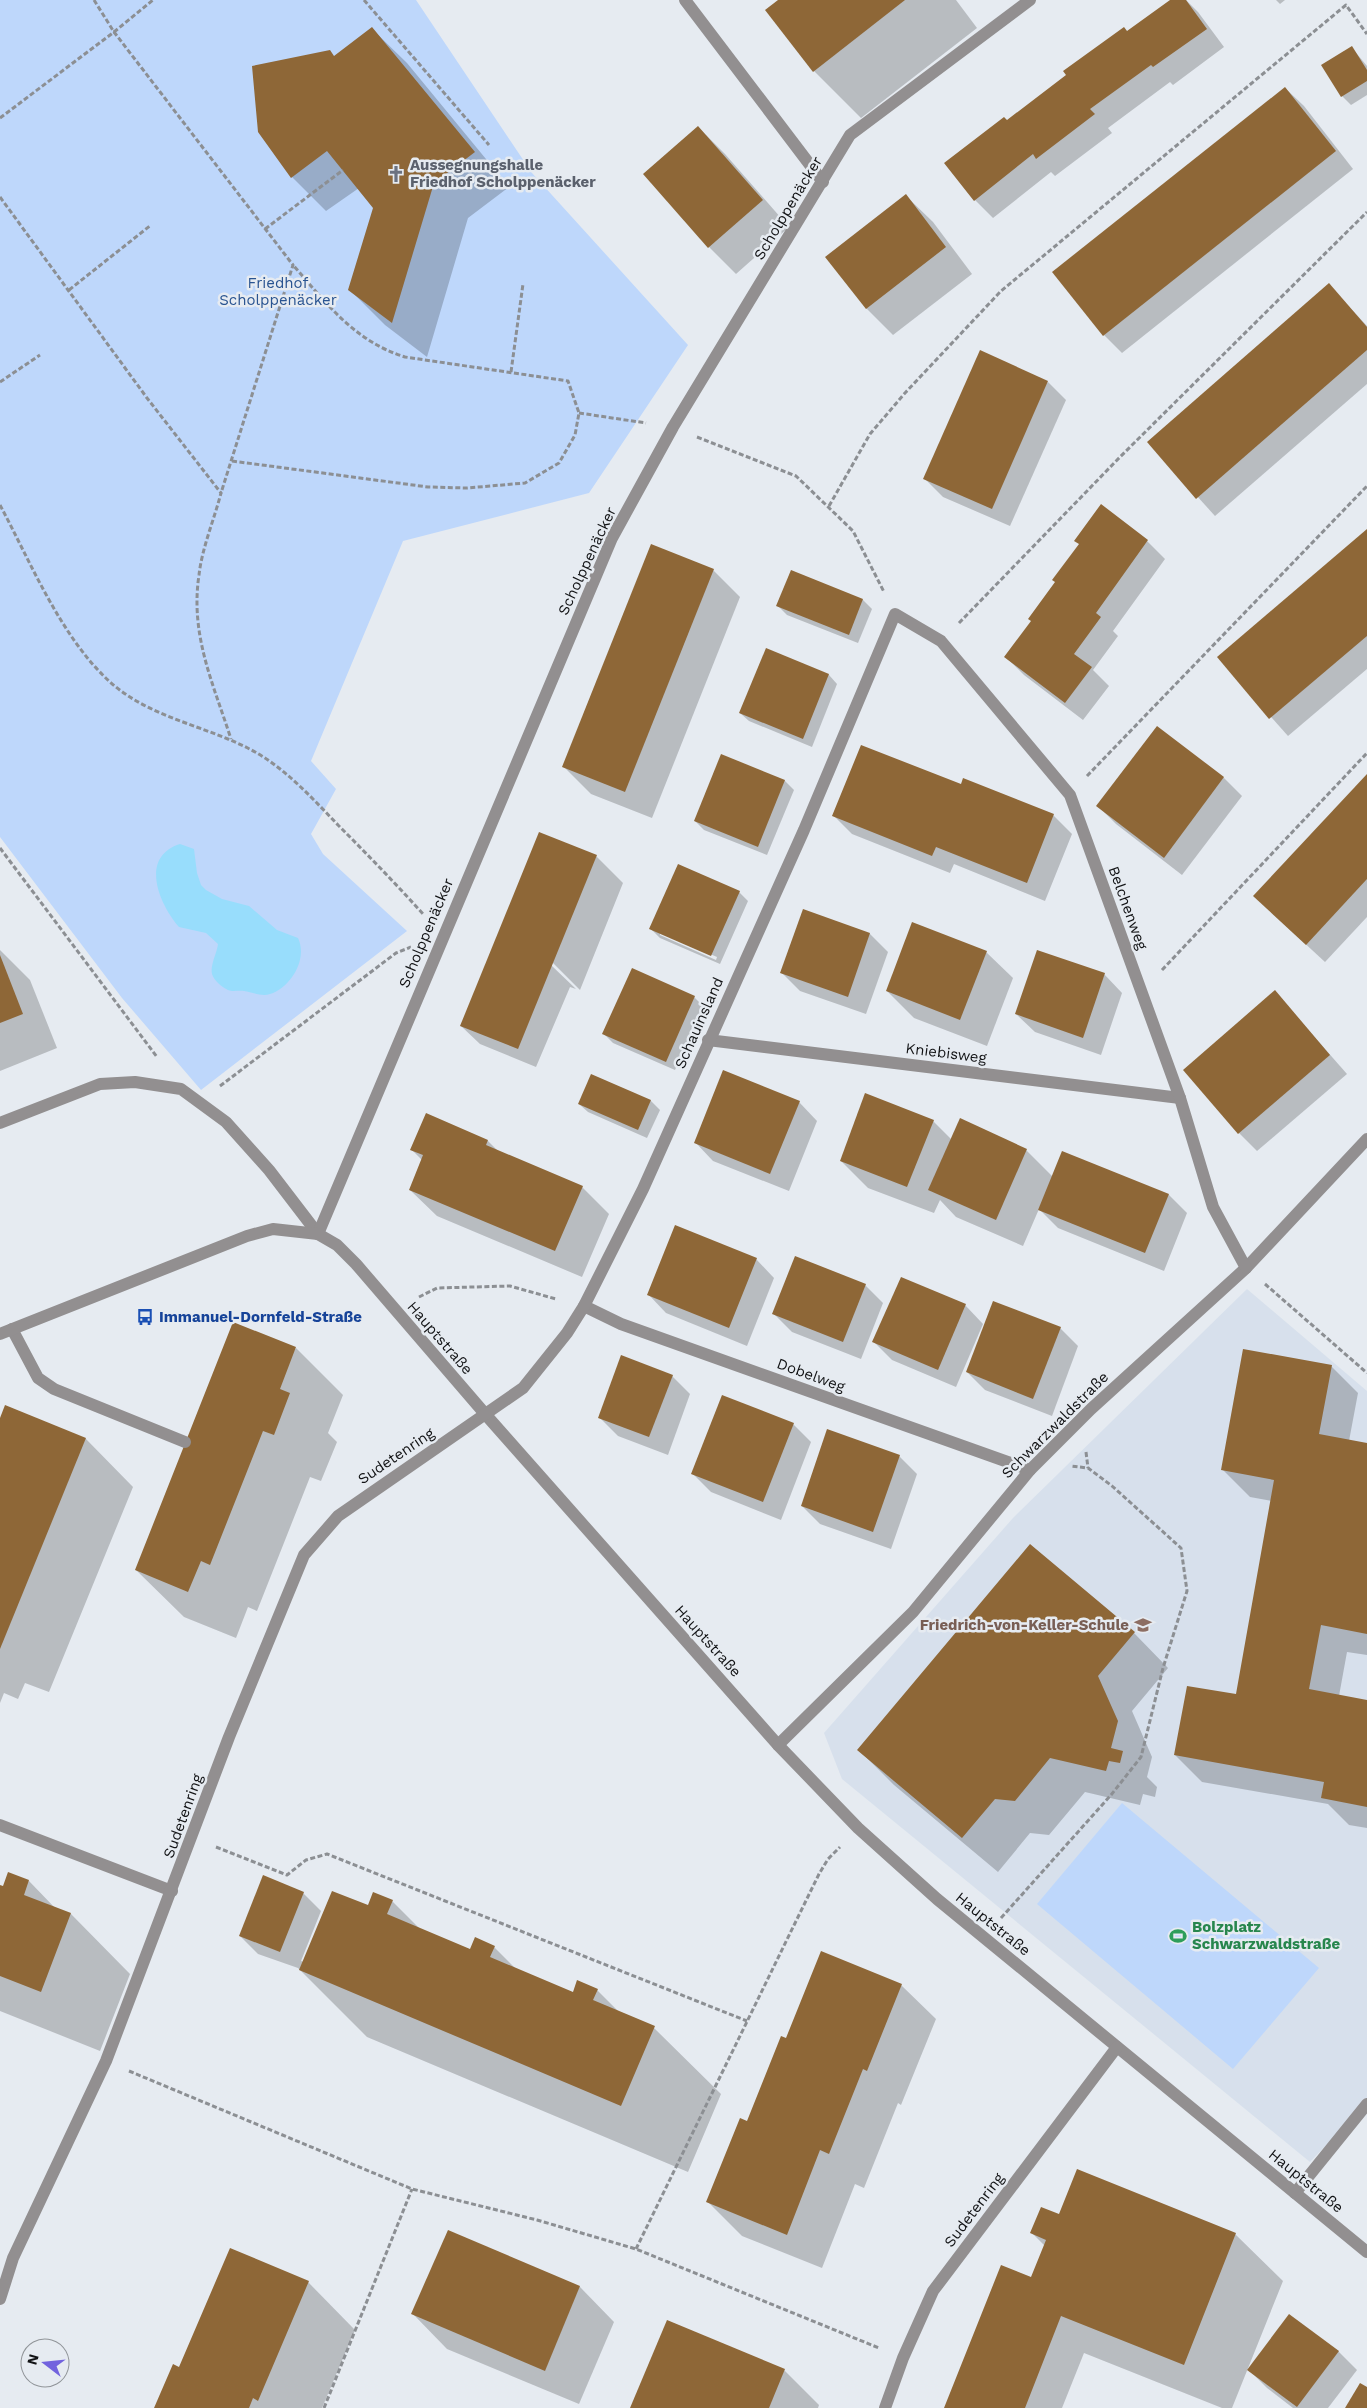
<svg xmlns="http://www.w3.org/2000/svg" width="1367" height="2408" font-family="'Work Sans',sans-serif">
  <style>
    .built { fill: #d7e0ec }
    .green { fill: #bed7fb }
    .water { fill: #98ddfc }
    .shadow { fill: #0003; fill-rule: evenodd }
    .building { fill: #8e6737 }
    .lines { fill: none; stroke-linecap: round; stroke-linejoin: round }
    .path { stroke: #8c8f93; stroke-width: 3; stroke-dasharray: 5 2.5; stroke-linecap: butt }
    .lane { stroke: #928f90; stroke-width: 12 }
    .street { stroke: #928f90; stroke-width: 12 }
    .labels { text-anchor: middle; stroke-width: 5; stroke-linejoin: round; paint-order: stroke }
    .worship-label { font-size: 15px; font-weight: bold; fill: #5b616d; stroke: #e6ebf1; text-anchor: start }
    .street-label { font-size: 15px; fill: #121315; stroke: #e6ebf1 }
    .park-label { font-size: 15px; fill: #295491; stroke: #e6ebf1 }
    .transit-label { font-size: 15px; font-weight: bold; fill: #164399; stroke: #e6ebf1; text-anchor: start }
    .education-label { font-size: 15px; font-weight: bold; fill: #785e54; stroke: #e6ebf1; text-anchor: end }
    .leisure-label { font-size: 15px; font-weight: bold; fill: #27864d; stroke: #e6ebf1; text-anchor: start }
  </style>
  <rect width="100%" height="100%" fill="#e6ebf1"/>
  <path class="built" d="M 1247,1289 L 1367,1391 L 1367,2102 L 1310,2162 L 842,1779 L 824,1733 L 1013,1518 Z"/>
  <g class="green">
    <path d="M 0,0 L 416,0 L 532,173 L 688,345 L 589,493 L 403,541 L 311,761 L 336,789 L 311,834 L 323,854 L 407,931 L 201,1090 L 122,998 L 0,837 Z"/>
    <path d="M 1122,1803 L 1319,1968 L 1233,2069 L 1037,1904 Z"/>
  </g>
  <path class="water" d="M 180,844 L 194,849 L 197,873 L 201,885 L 206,890 L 222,899 L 249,906 L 277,930 L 298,938 C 308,959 291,987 270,994 C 262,997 252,992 244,991 C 239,990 233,992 228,990 C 222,987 214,981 212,974 C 210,965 217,953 218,944 L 206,933 L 179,927 C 159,904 139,857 180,844 Z"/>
  <g class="shadow">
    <path d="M 780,0 L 956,0 L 977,28 L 861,118 L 814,71 Z"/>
    <path d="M 1172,0 L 1186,0 L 1198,12 L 1224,47 L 1173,85 L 1170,82 L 1108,128 L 1112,133 L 1055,176 L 1051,172 L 993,218 L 975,200 L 1007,122 Z"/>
    <path d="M 1276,0 L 1285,0 L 1280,4 Z"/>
    <path d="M 372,29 L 407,63 L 509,187 L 468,218 L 427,357 L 385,325 L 350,290 L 375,207 L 359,188 L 326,211 L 292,177 L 335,57 Z"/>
    <path d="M 1352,48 L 1367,66 L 1367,95 L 1351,105 L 1342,96 Z"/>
    <path d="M 1285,88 L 1304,106 L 1353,169 L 1122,353 L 1104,335 Z"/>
    <path d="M 698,127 L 725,154 L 789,227 L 736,274 L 709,247 L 644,174 Z"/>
    <path d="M 906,196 L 933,222 L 972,274 L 893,335 L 866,308 Z"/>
    <path d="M 1329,285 L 1367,326 L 1367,384 L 1215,516 L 1148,442 Z"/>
    <path d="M 1048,382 L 1066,400 L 1010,526 L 943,497 L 925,479 Z"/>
    <path d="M 1367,531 L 1367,669 L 1288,736 L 1218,657 Z"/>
    <path d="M 1147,541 L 1165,559 L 1113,631 L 1118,636 L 1093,670 L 1109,686 L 1083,720 L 1024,675 L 1006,657 L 1032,622 Z"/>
    <path d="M 713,570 L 740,597 L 652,818 L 591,794 L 564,767 Z"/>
    <path d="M 791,572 L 863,600 L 872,609 L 858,643 L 787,615 L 778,606 Z"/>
    <path d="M 766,650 L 829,675 L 837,684 L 812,747 L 749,721 L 740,713 Z"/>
    <path d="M 1157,727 L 1224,778 L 1242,796 L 1182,875 L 1116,824 L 1098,806 Z"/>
    <path d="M 722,756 L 785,781 L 794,790 L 767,855 L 704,830 L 695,821 Z"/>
    <path d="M 1367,775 L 1367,917 L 1325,962 L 1273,914 Z"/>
    <path d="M 961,786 L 1053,815 L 1072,834 L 1045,901 L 954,864 L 950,873 L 852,834 L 834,816 Z"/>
    <path d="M 596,856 L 623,883 L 580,990 L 552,962 L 552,966 L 576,989 L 570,987 L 536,1067 L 480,1044 L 461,1026 Z"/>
    <path d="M 739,892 L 748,901 L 720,964 L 660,938 L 651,929 ZM 660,932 L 717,957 L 716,960 L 660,935 Z"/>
    <path d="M 804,911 L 870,934 L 888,952 L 866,1014 L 800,991 L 782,973 Z"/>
    <path d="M 0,950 L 30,980 L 57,1048 L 0,1071 Z"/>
    <path d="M 986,952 L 1013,978 L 987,1046 L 914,1018 L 887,991 Z"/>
    <path d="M 1104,974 L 1122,993 L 1101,1055 L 1035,1032 L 1016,1014 Z"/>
    <path d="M 1275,992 L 1347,1074 L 1257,1151 L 1239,1133 Z"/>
    <path d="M 694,997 L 703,1006 L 675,1070 L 613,1043 L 604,1034 Z"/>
    <path d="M 592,1075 L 651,1101 L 660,1110 L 647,1138 L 588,1112 L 579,1104 Z"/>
    <path d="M 799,1102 L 817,1121 L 789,1191 L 713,1161 L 695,1142 Z"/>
    <path d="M 426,1115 L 488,1141 L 499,1152 L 582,1187 L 609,1214 L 582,1277 L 437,1216 L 410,1190 L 422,1160 L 412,1150 Z"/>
    <path d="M 933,1121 L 952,1140 L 1026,1150 L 1053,1177 L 1169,1195 L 1187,1213 L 1164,1271 L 1058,1228 L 1039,1209 L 1023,1246 L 956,1217 L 940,1200 L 934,1213 L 868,1188 L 841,1161 Z"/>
    <path d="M 756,1259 L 774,1278 L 747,1346 L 666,1313 L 648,1294 Z"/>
    <path d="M 865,1285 L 883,1303 L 861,1359 L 792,1332 L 774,1314 Z"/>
    <path d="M 965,1305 L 983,1324 L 956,1387 L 892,1360 L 874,1342 Z"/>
    <path d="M 1060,1328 L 1078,1346 L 1052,1416 L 985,1390 L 967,1372 Z"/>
    <path d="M 296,1348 L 343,1395 L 328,1433 L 337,1442 L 321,1481 L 310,1477 L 257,1611 L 248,1607 L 236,1638 L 184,1617 L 136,1570 Z"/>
    <path d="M 1331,1366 L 1358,1393 L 1349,1441 L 1367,1444 L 1367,1655 L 1347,1652 L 1339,1696 L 1367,1701 L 1367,1828 L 1349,1825 L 1328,1804 L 1202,1782 L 1175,1755 L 1237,1696 L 1272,1501 L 1250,1497 L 1223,1470 Z"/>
    <path d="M 672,1376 L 690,1394 L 668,1455 L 618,1436 L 599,1417 Z"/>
    <path d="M 6,1406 L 86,1439 L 133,1487 L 49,1692 L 25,1683 L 18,1699 L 4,1693 L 0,1703 L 0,1421 Z"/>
    <path d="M 793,1424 L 811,1442 L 781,1520 L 711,1492 L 693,1474 Z"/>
    <path d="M 899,1456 L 917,1474 L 891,1549 L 820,1524 L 802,1506 Z"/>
    <path d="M 1134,1633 L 1168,1668 L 1132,1711 L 1152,1757 L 1147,1777 L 1157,1787 L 1155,1797 L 1143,1794 L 1140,1805 L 1085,1792 L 1049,1835 L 1030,1833 L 998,1872 L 894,1785 L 859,1750 Z"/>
    <path d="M 29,1881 L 56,1909 L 71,1914 L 130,1974 L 100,2051 L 0,2011 L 0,1886 L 4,1888 Z"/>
    <path d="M 303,1893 L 321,1911 L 301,1961 L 304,1962 L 368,1907 L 392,1901 L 420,1929 L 471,1950 L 494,1947 L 517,1970 L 573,1994 L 597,1990 L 620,2013 L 654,2028 L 721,2094 L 688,2172 L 367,2037 L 298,1968 L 258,1954 L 240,1936 Z"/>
    <path d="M 901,1985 L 936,2019 L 901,2105 L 898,2103 L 864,2188 L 855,2184 L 822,2268 L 742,2236 L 707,2201 L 748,2122 L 786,2040 Z"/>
    <path d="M 1060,2216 L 1235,2234 L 1283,2281 L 1232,2408 L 1222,2408 L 1084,2353 L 1062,2408 L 946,2408 L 1032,2280 L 1045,2246 L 1032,2233 Z"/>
    <path d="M 448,2231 L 580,2287 L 614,2322 L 579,2404 L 447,2349 L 413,2314 Z"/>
    <path d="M 308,2282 L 355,2330 L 322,2408 L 156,2408 L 179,2369 Z"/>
    <path d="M 668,2321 L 784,2370 L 819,2405 L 818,2408 L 631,2408 Z"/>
    <path d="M 1338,2351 L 1357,2370 L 1328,2408 L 1293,2408 L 1267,2388 L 1249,2370 Z"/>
  </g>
  <g class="building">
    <path d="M 778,0 L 905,0 L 813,72 L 765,10 Z"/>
    <path d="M 1170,0 L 1186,0 L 1207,29 L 1153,67 L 1151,65 L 1090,109 L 1095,114 L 1036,159 L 1033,154 L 974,201 L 944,163 L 1004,117 L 1007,120 L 1066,75 L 1063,71 L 1124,27 L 1127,31 Z"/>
    <path d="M 372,27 L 475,152 L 434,183 L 392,323 L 348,290 L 373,208 L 327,151 L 291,178 L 258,132 L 252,66 L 330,50 L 334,56 Z"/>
    <path d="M 1352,46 L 1367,70 L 1367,81 L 1341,97 L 1321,65 Z"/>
    <path d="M 1285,87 L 1336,151 L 1103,336 L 1052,272 Z"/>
    <path d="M 698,126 L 763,200 L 708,248 L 643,174 Z"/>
    <path d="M 906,194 L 946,247 L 866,309 L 825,257 Z"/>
    <path d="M 1329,283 L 1367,327 L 1367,350 L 1196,499 L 1147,442 Z"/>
    <path d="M 980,350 L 1048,381 L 992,509 L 923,479 Z"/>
    <path d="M 1101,504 L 1148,540 L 1096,613 L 1101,617 L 1074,654 L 1092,667 L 1065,703 L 1004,657 L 1031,621 L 1028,619 L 1055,582 L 1052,580 L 1079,544 L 1074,541 Z"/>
    <path d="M 1367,529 L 1367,636 L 1269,719 L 1217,657 Z"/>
    <path d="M 651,544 L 714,569 L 625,792 L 562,767 Z"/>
    <path d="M 791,570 L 863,599 L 849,635 L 776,606 Z"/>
    <path d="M 766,648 L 829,674 L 803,739 L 739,713 Z"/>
    <path d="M 1157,726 L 1224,777 L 1164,858 L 1096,806 Z"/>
    <path d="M 861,745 L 961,784 L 963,778 L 1054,814 L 1027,883 L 936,847 L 932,856 L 832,816 Z"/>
    <path d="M 721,754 L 785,780 L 758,847 L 694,821 Z"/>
    <path d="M 1367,774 L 1367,879 L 1306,945 L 1253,896 Z"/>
    <path d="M 539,832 L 597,855 L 518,1049 L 460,1026 Z"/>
    <path d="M 678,864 L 740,891 L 711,956 L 649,929 Z"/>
    <path d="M 803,909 L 870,933 L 848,997 L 780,973 Z"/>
    <path d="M 912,922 L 987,951 L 960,1020 L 886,991 Z"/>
    <path d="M 1037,950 L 1105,973 L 1083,1038 L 1015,1014 Z"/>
    <path d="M 0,955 L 23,1014 L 0,1023 Z"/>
    <path d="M 632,968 L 695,996 L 666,1062 L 602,1034 Z"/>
    <path d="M 1275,990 L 1330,1055 L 1238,1134 L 1183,1070 Z"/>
    <path d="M 723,1070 L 800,1101 L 770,1174 L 694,1143 Z"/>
    <path d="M 591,1074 L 651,1100 L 638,1130 L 578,1104 Z"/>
    <path d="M 865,1093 L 934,1120 L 907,1187 L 840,1161 Z"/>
    <path d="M 426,1113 L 488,1140 L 486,1145 L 583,1186 L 555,1251 L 409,1190 L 423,1155 L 410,1150 Z"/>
    <path d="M 960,1118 L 1027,1149 L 996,1220 L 928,1190 Z"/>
    <path d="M 1062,1151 L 1169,1194 L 1145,1253 L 1038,1210 Z"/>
    <path d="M 675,1225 L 757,1258 L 729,1328 L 647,1295 Z"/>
    <path d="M 795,1256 L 866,1284 L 843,1342 L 772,1314 Z"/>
    <path d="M 901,1277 L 966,1304 L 938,1370 L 872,1342 Z"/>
    <path d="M 993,1301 L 1061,1327 L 1033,1399 L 966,1372 Z"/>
    <path d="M 233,1322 L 296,1347 L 280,1389 L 290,1393 L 274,1435 L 263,1431 L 210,1565 L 201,1561 L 188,1592 L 135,1570 Z"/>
    <path d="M 1243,1349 L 1332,1365 L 1319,1434 L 1367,1443 L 1367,1634 L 1321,1625 L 1309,1689 L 1367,1700 L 1367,1807 L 1321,1798 L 1324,1782 L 1174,1755 L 1187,1686 L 1236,1694 L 1274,1480 L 1221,1470 Z"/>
    <path d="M 621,1355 L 673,1375 L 649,1437 L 598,1418 Z"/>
    <path d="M 722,1395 L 794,1423 L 763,1502 L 691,1474 Z"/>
    <path d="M 5,1405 L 86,1438 L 0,1649 L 0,1418 Z"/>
    <path d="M 827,1429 L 900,1455 L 873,1532 L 801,1506 Z"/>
    <path d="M 1030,1544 L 1135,1632 L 1098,1676 L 1118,1721 L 1111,1748 L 1123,1751 L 1120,1763 L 1109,1761 L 1106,1771 L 1050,1758 L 1015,1801 L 995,1799 L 962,1838 L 857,1750 Z"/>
    <path d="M 8,1872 L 29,1880 L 24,1895 L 71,1913 L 41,1992 L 0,1976 L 0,1885 L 3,1886 Z"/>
    <path d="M 263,1875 L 304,1892 L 280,1952 L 239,1936 Z"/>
    <path d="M 332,1891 L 368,1905 L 373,1892 L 393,1900 L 387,1914 L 470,1949 L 475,1937 L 495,1946 L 490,1957 L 573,1992 L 577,1980 L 598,1989 L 593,2000 L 655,2026 L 621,2106 L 299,1970 Z"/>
    <path d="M 821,1951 L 902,1984 L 867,2071 L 863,2069 L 829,2154 L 820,2150 L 787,2235 L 706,2202 L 740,2118 L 747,2121 L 781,2036 L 786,2038 Z"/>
    <path d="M 1077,2169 L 1236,2233 L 1184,2365 L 1061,2316 L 1025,2408 L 944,2408 L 1001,2265 L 1031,2277 L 1046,2240 L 1030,2233 L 1041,2207 L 1059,2214 Z"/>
    <path d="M 448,2230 L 580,2286 L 545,2371 L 411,2314 Z"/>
    <path d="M 230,2248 L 309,2281 L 258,2401 L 253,2398 L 249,2408 L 154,2408 L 173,2364 L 179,2367 Z"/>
    <path d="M 1289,2314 L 1339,2351 L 1297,2407 L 1247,2370 Z"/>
    <path d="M 667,2320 L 785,2369 L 769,2408 L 630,2408 Z"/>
    <path d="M 1360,2383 L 1367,2387 L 1367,2408 L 1345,2408 Z"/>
  </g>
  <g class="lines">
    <g class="path">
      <path d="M 94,0 L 114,32 L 153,0"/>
      <path d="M 364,0 L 489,145"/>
      <path d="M 0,118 L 114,32 L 293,265 L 221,493"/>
      <path d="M 0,197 L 147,398 L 221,493 C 214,520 202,548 199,575 C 190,635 213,683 231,739"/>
      <path d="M 265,229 L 343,170"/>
      <path d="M 69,290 L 151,225"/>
      <path d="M 511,372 L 523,284"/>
      <path d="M 0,382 L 40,355"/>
      <path d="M 579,413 L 646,423"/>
      <path d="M 697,437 L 796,476 L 853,531 L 884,592"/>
      <path d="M 232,461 L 428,487 L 467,488 L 525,483 L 559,463 L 575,435 L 579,413 L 568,381 L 405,357 C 354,341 327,304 293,265"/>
      <path d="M 0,505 C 31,563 61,637 109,681 C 153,722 220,727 268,760 C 294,778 316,802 338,825 C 367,854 396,884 424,915"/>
      <path d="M 829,506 L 870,434 L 905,393 L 1001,291 L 1346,5 L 1367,34"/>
      <path d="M 959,623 L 1120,457 L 1367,212"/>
      <path d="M 1087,776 L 1367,486"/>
      <path d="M 0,848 L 157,1057"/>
      <path d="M 1162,970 L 1367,753"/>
      <path d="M 220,1086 L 396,953 L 411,947"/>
      <path d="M 1265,1284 L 1367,1373"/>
      <path d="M 419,1297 L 437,1288 L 510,1286 L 556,1299"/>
      <path d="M 1086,1452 L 1088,1468"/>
      <path d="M 216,1847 L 287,1875 L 306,1860 L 327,1854 L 747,2021"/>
      <path d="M 1001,1918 L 1111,1795 L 1141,1757 L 1163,1668 L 1187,1591 L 1181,1548 L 1112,1486 L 1088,1468 L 1071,1466"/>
      <path d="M 129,2071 L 412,2189 L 537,2220 L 636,2249 L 879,2348"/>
      <path d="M 636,2249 L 819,1874 L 828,1859 L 840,1847"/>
      <path d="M 324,2408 L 412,2189"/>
    </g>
    <g class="lane">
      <path d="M 0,1123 L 100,1084 L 135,1082 L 181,1089 L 226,1122 L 269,1170 L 318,1234"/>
      <path d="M 12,1329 L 38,1378 L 54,1389 L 185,1442"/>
      <path d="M 0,1825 L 172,1891"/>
      <path d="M 1295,2193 L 1367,2104"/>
    </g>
    <g class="street">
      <path d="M 685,0 L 823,182"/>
      <path d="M 708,1040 L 1180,1098"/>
      <path d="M 318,1234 L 612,538 L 673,427 L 850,135 L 1030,0"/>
      <path d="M 584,1306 L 621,1324 L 1030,1470"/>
      <path d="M 0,1334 L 247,1236 L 273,1229 L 318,1234 L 337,1245 L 356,1264 L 486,1415 L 778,1745 L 858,1828 L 937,1899 L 1367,2252"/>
      <path d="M 778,1745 L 913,1612 L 1030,1470 L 1091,1409 L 1246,1268 L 1367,1139"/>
      <path d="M 0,2299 L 13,2258 L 106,2061 L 229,1737 L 304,1555 L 338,1516 L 523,1388 L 567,1333 L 584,1306 L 643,1189 L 804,830 L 895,614 L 941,641 L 1070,795 L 1180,1098 L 1213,1207 L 1246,1268"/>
      <path d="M 885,2408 L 903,2358 L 933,2291 L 1117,2047"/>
    </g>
  </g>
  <defs>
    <g id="church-bare" transform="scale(1.35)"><path d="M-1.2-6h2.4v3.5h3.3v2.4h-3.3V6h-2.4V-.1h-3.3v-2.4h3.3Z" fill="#6b7280" stroke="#e6ebf1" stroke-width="2.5" paint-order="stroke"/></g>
    <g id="bus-bare" transform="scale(1.35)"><path d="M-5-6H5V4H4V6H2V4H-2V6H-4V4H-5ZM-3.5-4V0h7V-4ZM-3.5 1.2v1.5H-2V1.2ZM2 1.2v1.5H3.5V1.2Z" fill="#1a4fb4" stroke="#e6ebf1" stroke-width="2.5" paint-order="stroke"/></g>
    <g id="school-bare" transform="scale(1.35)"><path d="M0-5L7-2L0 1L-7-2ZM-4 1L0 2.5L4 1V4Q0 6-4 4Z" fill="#8d6e63" stroke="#e6ebf1" stroke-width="2.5" paint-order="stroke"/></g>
    <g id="stadium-bare" transform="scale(1.35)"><path d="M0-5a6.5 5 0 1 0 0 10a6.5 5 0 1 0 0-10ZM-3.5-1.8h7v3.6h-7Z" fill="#2e9e5b" stroke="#e6ebf1" stroke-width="2.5" paint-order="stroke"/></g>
  </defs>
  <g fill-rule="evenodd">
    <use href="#church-bare" x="396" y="174"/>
    <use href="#bus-bare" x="145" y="1317"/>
    <use href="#school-bare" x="1143" y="1625"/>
    <use href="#stadium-bare" x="1178" y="1936"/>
  </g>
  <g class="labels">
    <g class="worship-label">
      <text x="410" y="170">Aussegnungshalle<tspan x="410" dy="17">Friedhof Scholppenäcker</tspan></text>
    </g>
    <g class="street-label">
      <text transform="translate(788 208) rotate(-59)" y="5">Scholppenäcker</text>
      <text transform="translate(587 561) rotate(-65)" y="5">Scholppenäcker</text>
      <text transform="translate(1128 908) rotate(70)" y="5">Belchenweg</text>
      <text transform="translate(426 933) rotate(-67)" y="5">Scholppenäcker</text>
      <text transform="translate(699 1023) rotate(-66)" y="5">Schauinsland</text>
      <text transform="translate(946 1053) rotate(7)" y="5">Kniebisweg</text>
      <text transform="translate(440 1338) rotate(49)" y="5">Hauptstraße</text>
      <text transform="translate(811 1375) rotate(20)" y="5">Dobelweg</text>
      <text transform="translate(1055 1425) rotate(-45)" y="5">Schwarzwaldstraße</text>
      <text transform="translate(396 1456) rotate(-34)" y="5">Sudetenring</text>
      <text transform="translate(708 1641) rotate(48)" y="5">Hauptstraße</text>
      <text transform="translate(183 1816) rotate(-70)" y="5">Sudetenring</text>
      <text transform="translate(993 1924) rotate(39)" y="5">Hauptstraße</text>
      <text transform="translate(1306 2181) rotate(39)" y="5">Hauptstraße</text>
      <text transform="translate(974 2210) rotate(-53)" y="5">Sudetenring</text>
    </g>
    <g class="park-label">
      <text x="278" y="288">Friedhof<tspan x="278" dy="17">Scholppenäcker</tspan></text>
    </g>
    <g class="transit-label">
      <text x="159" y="1322">Immanuel-Dornfeld-Straße</text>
    </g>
    <g class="education-label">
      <text x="1129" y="1630">Friedrich-von-Keller-Schule</text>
    </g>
    <g class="leisure-label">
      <text x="1192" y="1932">Bolzplatz<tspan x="1192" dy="17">Schwarzwaldstraße</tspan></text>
    </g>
  </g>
  <g transform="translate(45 2363) rotate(286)"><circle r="24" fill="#e6ebf1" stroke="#919599"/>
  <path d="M0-4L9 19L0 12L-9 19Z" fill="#7263de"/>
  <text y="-8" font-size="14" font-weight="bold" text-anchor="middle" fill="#121315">N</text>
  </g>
</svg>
